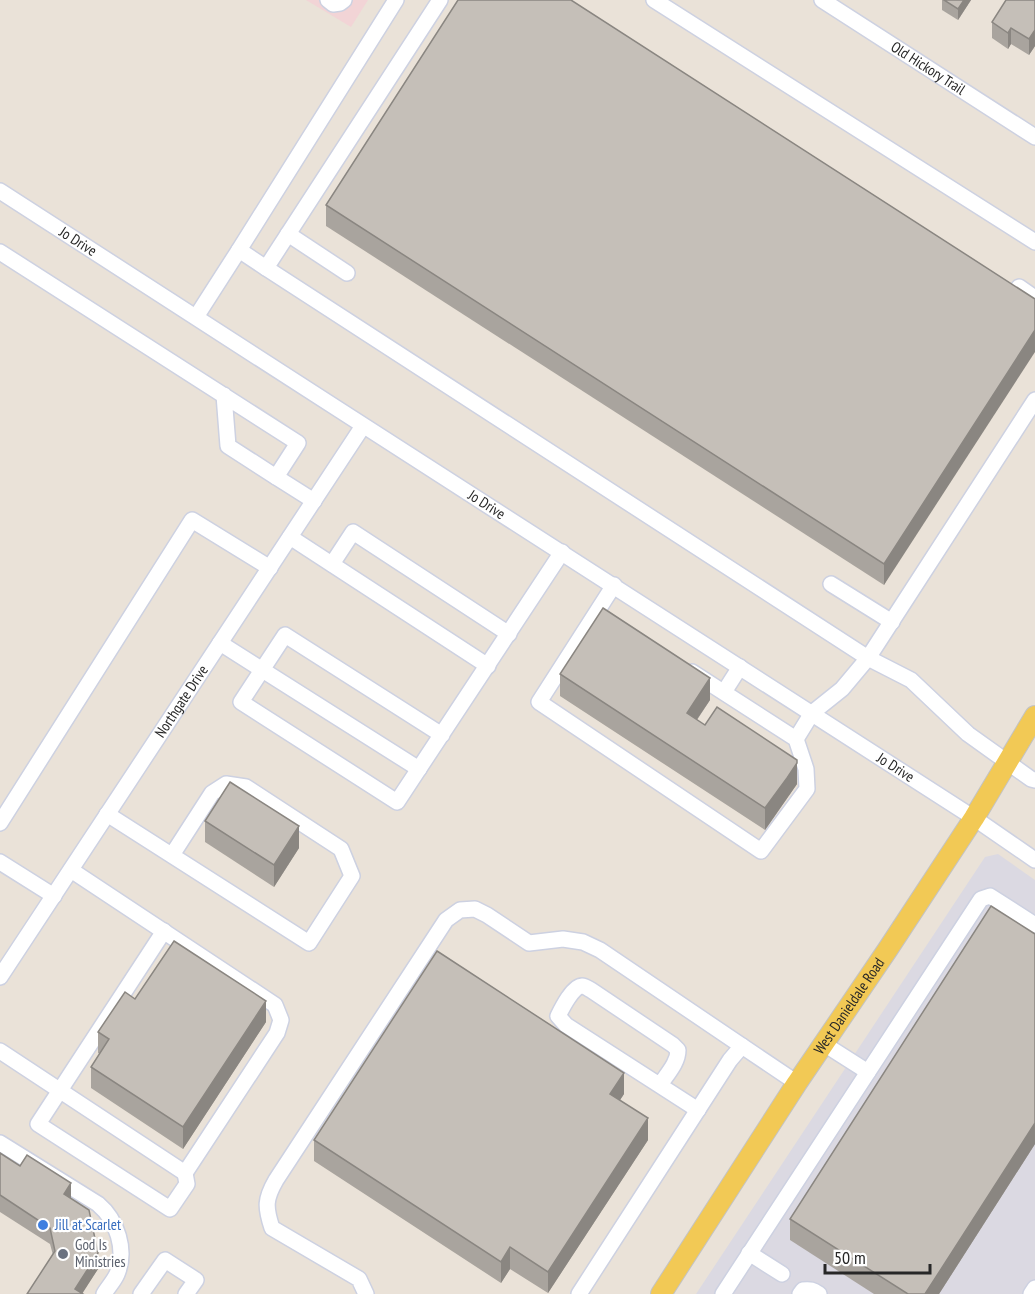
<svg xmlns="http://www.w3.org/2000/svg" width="1035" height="1294" font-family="'PT Sans Narrow',sans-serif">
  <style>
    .industrial { fill: #dbd9e2 }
    .medical { fill: #f2d4d6 }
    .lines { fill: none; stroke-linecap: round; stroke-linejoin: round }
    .minor-casing { stroke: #cdd1e1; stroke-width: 18 }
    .major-casing { stroke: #c3c3c3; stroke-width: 22 }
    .minor { stroke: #fff; stroke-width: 15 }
    .major { stroke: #f2c955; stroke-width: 20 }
    .wall { fill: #a9a49e }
    .shaded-wall { fill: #8a8681 }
    .building { fill: #c5bfb8; stroke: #8a8681; stroke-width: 1.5 }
    .shop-dot { fill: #3f7fe0; stroke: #fff; stroke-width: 2 }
    .worship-dot { fill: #6b7280; stroke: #fff; stroke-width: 2 }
    .labels { text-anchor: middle; stroke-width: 4.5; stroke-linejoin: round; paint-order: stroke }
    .street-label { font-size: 15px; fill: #272727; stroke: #fff }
    .shop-label { font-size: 15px; fill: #366cbe; stroke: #fff; text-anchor: start }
    .worship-label { font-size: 15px; fill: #5b616d; stroke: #fff; text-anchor: start }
  </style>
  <rect width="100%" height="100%" fill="#eae2d8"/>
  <path class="industrial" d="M 998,854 L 1035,880 L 1035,1294 L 696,1294 L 985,857 Z"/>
  <path class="medical" d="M 306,0 L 368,0 L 351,27 Z"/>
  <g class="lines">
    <g class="minor-casing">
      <g id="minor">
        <path d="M 328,0 L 333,4 L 340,3 L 344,0"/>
        <path d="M 440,0 L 266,268 L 868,658 L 911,680 L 968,734 L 1031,779 L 1035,780"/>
        <path d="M 654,0 L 1035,242"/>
        <path id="s1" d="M 822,0 L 1035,137"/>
        <path id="s2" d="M 0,191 C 324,401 650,609 974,818 L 1035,860"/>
        <path d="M 288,234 L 347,273"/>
        <path d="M 0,252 L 298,443 L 276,477 L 228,446 L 224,395"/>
        <path d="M 266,268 L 239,250 L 396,0"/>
        <path d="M 1019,287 L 1035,298"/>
        <path d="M 196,317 L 239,250"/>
        <path d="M 276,477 L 314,501"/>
        <path d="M 290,537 L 488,666"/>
        <path d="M 332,564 L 353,532 L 509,634"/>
        <path d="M 831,584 L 892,622"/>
        <path d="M 614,585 L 539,702 L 761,851 L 807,789 L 806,769 L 796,739 L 692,672"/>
        <path d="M 220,643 L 419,769"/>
        <path d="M 724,692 L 740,667"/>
        <path d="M 442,735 L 285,635 L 241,702 L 397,802 L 562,552"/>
        <path d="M 796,739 L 812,713 L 842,689 L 868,658 L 1035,400"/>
        <path d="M 107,814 L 309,943 L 352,876 L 341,849 L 246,787 L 226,784 L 212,793 L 172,855"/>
        <path d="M 0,823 L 192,520 L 270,568"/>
        <path d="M 0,862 L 54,896"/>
        <path d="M 164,931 L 38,1124 L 170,1209 L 187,1184 L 185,1173"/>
        <path id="s3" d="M 0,977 L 363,426"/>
        <path d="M 824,1044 L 868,1072"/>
        <path d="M 0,1051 L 185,1173 L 277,1033 L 281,1020 L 275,1005 L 71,870"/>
        <path d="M 660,1085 C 667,1074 678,1063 678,1050 L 673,1045 L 591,990 C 589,989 585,986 582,986 C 573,986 562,1008 558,1016 L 566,1025 L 698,1110"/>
        <path d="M 0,1143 L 98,1204 C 117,1220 127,1250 117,1274 C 114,1281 108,1287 104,1294"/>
        <path d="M 749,1253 L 782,1274"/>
        <path d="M 141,1294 L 165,1260 L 196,1280 L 186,1294"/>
        <path d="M 366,1294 L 359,1279 L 272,1228 C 265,1207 265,1199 276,1180 L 446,920 L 460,910 L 475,909 L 487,915 L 529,943 L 563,939 L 583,942 L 600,950 L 742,1046"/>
        <path d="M 579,1294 L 730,1060 L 742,1046 L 797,1083"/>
        <path d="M 723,1294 L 981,899 L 990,896 L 1035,925"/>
        <path d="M 800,1294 L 803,1290 C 810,1289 813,1290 819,1294"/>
        <path d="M 1031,1294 L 1035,1288"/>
      </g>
    </g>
    <g class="major-casing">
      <g id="major">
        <path id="s4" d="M 661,1294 L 797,1083 L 888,949 L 974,818 L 1035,716"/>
      </g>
    </g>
    <use href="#minor" class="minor"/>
    <use href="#major" class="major"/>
  </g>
  <g class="wall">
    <path d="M 942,0 L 971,0 L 958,20 L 942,10 Z"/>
    <path d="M 1035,0 L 1035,46 L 1029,55 L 1011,44 L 1008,49 L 992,38 L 992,22 Z"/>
    <path d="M 326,205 L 1035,299 L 884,585 L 326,226 Z"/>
    <path d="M 560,674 L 710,700 L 697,720 L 797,784 L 765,830 L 560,696 Z"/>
    <path d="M 205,821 L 299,848 L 274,887 L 205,842 Z"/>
    <path d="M 135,999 L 266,1022 L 183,1149 L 91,1088 L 91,1067 L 100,1054 L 98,1053 L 98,1032 Z"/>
    <path d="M 624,1094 L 620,1100 L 648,1140 L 548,1293 L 510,1269 L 501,1283 L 314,1161 L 314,1140 Z"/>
    <path d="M 1035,1144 L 939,1294 L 874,1294 L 790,1240 L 790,1219 Z"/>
    <path d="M 0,1153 L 71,1198 L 98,1269 L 82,1293 L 53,1255 L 50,1244 L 0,1212 Z"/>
  </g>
  <g class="shaded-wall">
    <path d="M 964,0 L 971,0 L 958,20 L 958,9 Z"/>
    <path d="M 1011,28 L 1011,44 L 1008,49 L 1008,33 Z"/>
    <path d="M 1035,30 L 1035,46 L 1029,55 L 1029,39 Z"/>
    <path d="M 1035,330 L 1035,352 L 884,585 L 884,564 Z"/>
    <path d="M 710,678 L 710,700 L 687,734 L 687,713 Z"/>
    <path d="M 797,763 L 797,784 L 765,830 L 765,808 Z"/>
    <path d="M 299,826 L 299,848 L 274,887 L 274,865 Z"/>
    <path d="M 266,1001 L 266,1022 L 183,1149 L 183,1127 Z"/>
    <path d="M 624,1073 L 624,1094 L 610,1115 L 610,1094 Z"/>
    <path d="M 648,1118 L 648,1140 L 548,1293 L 548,1272 Z"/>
    <path d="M 1035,1123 L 1035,1144 L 939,1294 L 925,1294 Z"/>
    <path d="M 71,1183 L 71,1200 L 64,1194 Z"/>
    <path d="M 510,1247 L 510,1269 L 501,1283 L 501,1262 Z"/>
    <path d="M 98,1253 L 98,1269 L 82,1294 L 75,1289 Z"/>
  </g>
  <g class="building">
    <path d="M 458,0 L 571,0 L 1035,299 L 1035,330 L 884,564 L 326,205 Z"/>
    <path d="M 944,0 L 964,0 L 958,9 Z"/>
    <path d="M 1006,0 L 1035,0 L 1035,30 L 1029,39 L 1011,28 L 1008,33 L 992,22 Z"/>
    <path d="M 603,608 L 710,678 L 687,713 L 705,725 L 717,707 L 797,760 L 797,763 L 787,778 L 765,808 L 560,674 Z"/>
    <path d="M 230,782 L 299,826 L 274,865 L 205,821 Z"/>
    <path d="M 991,906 L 1035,934 L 1035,1123 L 925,1294 L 908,1294 L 790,1219 Z"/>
    <path d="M 174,941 L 266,1001 L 183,1127 L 91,1067 L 109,1039 L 98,1032 L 125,992 L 135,999 Z"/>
    <path d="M 437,951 L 624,1073 L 610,1094 L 648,1118 L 548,1272 L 510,1247 L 501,1262 L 314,1140 Z"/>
    <path d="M 0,1153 L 20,1166 L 27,1155 L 71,1183 L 64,1194 L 89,1210 L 98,1253 L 75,1289 L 83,1294 L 27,1294 L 55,1251 L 50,1228 L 0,1195 Z"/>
  </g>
  <circle class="shop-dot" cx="43" cy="1225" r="6"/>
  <circle class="worship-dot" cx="63" cy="1254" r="6"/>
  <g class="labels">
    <g class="street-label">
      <text dy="5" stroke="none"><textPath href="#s1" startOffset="126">Old Hickory Trail</textPath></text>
      <text dy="5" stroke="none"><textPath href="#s2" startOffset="93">Jo Drive</textPath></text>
      <text dy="5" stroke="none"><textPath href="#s2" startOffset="579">Jo Drive</textPath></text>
      <text dy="5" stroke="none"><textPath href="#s3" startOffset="330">Northgate Drive</textPath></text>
      <text dy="5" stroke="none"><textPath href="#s2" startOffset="1065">Jo Drive</textPath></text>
      <text dy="5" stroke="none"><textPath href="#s4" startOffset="344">West Danieldale Road</textPath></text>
    </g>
    <g class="shop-label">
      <text x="55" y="1230">Jill at Scarlet</text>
    </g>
    <g class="worship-label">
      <text x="75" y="1250">God Is<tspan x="75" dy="17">Ministries</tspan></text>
    </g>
  </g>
  <path d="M825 1264v9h105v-9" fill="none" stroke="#272727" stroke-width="3"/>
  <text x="834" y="1264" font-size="18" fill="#272727" stroke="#ffffff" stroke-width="4.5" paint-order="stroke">50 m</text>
</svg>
